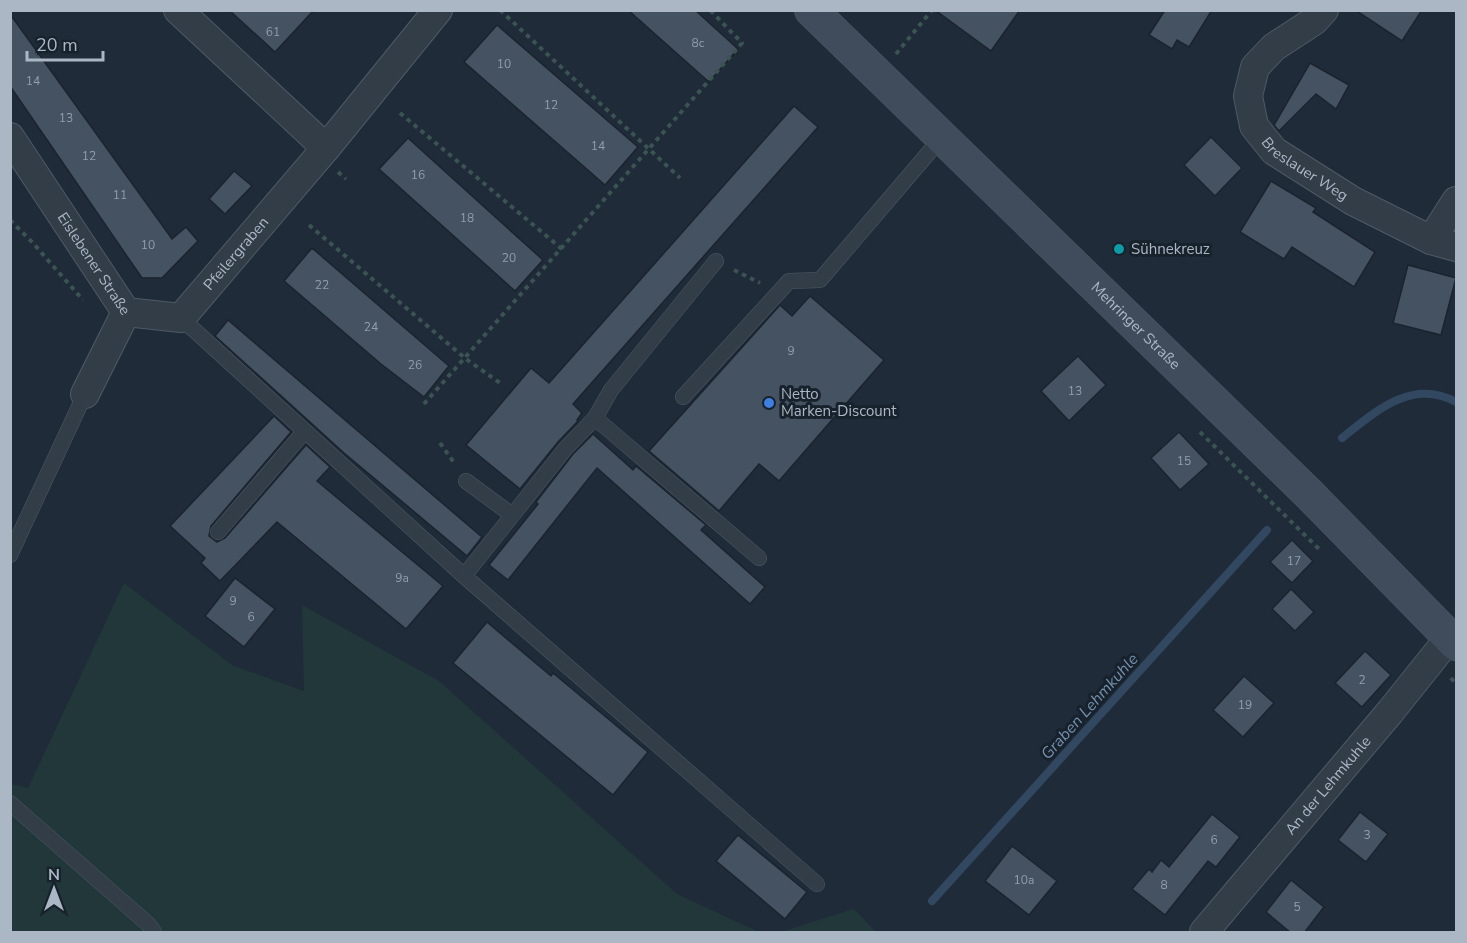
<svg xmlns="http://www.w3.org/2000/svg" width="1467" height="943" font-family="'Nunito Sans',sans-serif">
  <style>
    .green { fill: #213739 }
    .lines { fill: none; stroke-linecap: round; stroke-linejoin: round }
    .stream { stroke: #314860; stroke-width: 8 }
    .building { fill: #455262; stroke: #1a242e; stroke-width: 1.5 }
    .lane-casing { stroke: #505a66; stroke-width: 16 }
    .street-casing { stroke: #505a66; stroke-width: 30 }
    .secondary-casing { stroke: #505a66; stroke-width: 34 }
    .path { stroke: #3b5353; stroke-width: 4; stroke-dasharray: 4.5 4.5; stroke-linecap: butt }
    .lane { stroke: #323d48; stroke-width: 15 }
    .street { stroke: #323d48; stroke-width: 28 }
    .secondary { stroke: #404c5b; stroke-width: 33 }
    .culture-dot { fill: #0f9aa8; stroke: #18222c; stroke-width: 2 }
    .shop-dot { fill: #3f7fe0; stroke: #18222c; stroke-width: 2 }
    .labels { text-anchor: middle; stroke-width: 6; stroke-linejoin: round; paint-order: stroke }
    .number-label { font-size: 12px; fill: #929eac }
    .street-label { font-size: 15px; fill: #acb7c5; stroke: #18222c }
    .poi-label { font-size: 15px; fill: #acb7c5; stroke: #18222c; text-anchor: start }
    .water-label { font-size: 16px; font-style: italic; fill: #7390af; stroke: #18222c }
  </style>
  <rect width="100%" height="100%" fill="#1f2b38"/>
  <g class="green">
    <path d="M 124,583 L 232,665 L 304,691 L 302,605 L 439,681 L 677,894 L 759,932 L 11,932 L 11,784 L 28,788 Z"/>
    <path d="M 854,909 L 876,932 L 781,932 L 853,909 Z"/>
  </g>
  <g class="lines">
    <g class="stream">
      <path d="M 1342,438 C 1376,411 1412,378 1456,402"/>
      <path d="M 932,901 L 1267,530"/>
    </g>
  </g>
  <g class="building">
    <path d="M 229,10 L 314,10 L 275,52 Z"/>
    <path d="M 628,10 L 695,10 L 738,49 L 709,82 Z"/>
    <path d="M 935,10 L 1020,10 L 991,51 Z"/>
    <path d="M 1165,10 L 1212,10 L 1189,47 L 1177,40 L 1172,49 L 1149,35 Z"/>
    <path d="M 1355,10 L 1422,10 L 1402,41 Z"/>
    <path d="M 10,14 L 172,239 L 186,227 L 198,241 L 162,278 L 142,278 L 10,86 Z"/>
    <path d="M 497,25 L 638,147 L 605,185 L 464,62 Z"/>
    <path d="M 1310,63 L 1349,85 L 1336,109 L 1316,94 L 1279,131 L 1274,125 Z"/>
    <path d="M 794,106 L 818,127 L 573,404 L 582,413 L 577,420 L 578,421 L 558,442 L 520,489 L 466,445 L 531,368 L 549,383 Z"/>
    <path d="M 1211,137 L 1242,168 L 1215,196 L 1184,165 Z"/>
    <path d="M 408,138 L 543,260 L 515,291 L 379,169 Z"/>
    <path d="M 234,171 L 252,186 L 225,214 L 209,199 Z"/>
    <path d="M 1271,181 L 1316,208 L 1313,212 L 1375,252 L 1354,287 L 1292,247 L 1284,259 L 1240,232 Z"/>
    <path d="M 312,248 L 449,366 L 424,397 L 381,364 L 284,281 Z"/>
    <path d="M 1408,265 L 1456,278 L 1441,335 L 1393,323 Z"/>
    <path d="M 810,296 L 884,360 L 779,481 L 759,464 L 719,511 L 649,451 L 780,305 L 792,316 Z"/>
    <path d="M 228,320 L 482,537 L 467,556 L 344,453 L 215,336 Z"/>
    <path d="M 1078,356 L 1106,385 L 1069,421 L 1041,391 Z"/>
    <path d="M 274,416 L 291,432 L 211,526 L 209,536 L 217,542 L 225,538 L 306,445 L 330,467 L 317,481 L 443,586 L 406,629 L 277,522 L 220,581 L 201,563 L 205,558 L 170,526 Z"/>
    <path d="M 1179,432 L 1209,464 L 1180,490 L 1151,458 Z"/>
    <path d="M 593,434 L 633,470 L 636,466 L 706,525 L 701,530 L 765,587 L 750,604 L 597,468 L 508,580 L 489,565 L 538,504 L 536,502 L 573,454 Z"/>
    <path d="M 1292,540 L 1313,561 L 1292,583 L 1270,562 Z"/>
    <path d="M 235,578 L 275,609 L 244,647 L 205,616 Z"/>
    <path d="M 1291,589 L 1314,612 L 1295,631 L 1272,609 Z"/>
    <path d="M 487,622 L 551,676 L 553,673 L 648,752 L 613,795 L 453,663 Z"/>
    <path d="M 1365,651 L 1391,675 L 1362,707 L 1335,683 Z"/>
    <path d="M 1244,676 L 1274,703 L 1243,737 L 1213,710 Z"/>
    <path d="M 1360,812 L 1388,834 L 1366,862 L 1338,840 Z"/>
    <path d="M 1212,814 L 1240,837 L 1216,867 L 1208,861 L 1165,915 L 1132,889 L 1149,869 L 1152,872 L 1161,860 L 1169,867 Z"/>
    <path d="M 738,835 L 807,892 L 785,919 L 716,861 Z"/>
    <path d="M 1012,846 L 1057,881 L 1029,915 L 985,881 Z"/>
    <path d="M 1291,880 L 1324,907 L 1304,933 L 1291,933 L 1266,912 Z"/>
  </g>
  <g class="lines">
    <g class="lane-casing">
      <g id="lane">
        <path d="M 181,318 L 464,576 L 817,884"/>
        <path d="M 683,397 L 789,281 L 820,280 L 943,136"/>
        <path d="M 595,418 L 759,558"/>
        <path d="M 466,481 L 512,515"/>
        <path d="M 218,532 L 304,432"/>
        <path d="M 10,555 L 85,394"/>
        <path d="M 464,576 L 566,448 L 595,418 L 611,390 L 716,261"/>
        <path d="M 10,803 L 148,924 L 154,932"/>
      </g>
    </g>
    <g class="street-casing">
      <g id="street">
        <path d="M 178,10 L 326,148"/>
        <path id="s1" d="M 1324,10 L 1314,21 L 1274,47 L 1255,67 L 1248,96 L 1254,126 L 1274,151 L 1353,201 L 1431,240 L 1456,247"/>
        <path id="s2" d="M 10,137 L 126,312"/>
        <path d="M 1431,240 L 1456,201"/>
        <path id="s3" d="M 126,312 L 181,318 L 326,148 L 438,10"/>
        <path d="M 85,394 L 126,312"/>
        <path id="s4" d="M 1204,932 L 1390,712 L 1450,637"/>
      </g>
    </g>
    <g class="secondary-casing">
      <g id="secondary">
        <path id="s5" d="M 811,10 L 1308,493 L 1456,644"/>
      </g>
    </g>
    <g class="path">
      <path d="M 500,10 L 680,178"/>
      <path d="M 896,54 L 932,10"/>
      <path d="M 400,113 L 562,249"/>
      <path d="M 338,172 L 346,179"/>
      <path d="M 10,220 L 32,242 L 83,300"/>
      <path d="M 309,225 L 466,359 L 500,383"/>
      <path d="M 734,270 L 760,283"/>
      <path d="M 424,404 L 742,43 L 710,10"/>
      <path d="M 1200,432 L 1321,551"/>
      <path d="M 440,443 L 455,464"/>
      <path d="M 1451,678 L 1456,684"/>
    </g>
    <use href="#lane" class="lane"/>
    <use href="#street" class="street"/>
    <use href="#secondary" class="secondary"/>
  </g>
  <circle class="culture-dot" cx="1119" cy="249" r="6"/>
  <circle class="shop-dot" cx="769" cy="403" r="6"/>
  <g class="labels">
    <g class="number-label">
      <text x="273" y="36">61</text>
      <text x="698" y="47">8c</text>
      <text x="504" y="68">10</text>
      <text x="33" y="85">14</text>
      <text x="551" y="109">12</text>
      <text x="66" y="122">13</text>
      <text x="598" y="150">14</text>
      <text x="89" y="160">12</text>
      <text x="418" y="179">16</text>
      <text x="120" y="199">11</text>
      <text x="467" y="222">18</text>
      <text x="148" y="249">10</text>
      <text x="509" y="262">20</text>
      <text x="322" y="289">22</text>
      <text x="371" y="331">24</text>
      <text x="791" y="355">9</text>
      <text x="415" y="369">26</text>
      <text x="1075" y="395">13</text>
      <text x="1184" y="465">15</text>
      <text x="1294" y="565">17</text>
      <text x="402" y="582">9a</text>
      <text x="233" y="605">9</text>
      <text x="251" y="621">6</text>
      <text x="1362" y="684">2</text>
      <text x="1245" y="709">19</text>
      <text x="1367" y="839">3</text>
      <text x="1214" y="844">6</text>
      <text x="1024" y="884">10a</text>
      <text x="1164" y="889">8</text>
      <text x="1297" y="911">5</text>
    </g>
    <g class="street-label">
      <text dy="5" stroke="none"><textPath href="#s1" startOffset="218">Breslauer Weg</textPath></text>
      <text dy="5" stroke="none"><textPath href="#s3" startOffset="140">Pfeilergraben</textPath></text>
      <text dy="5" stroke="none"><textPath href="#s2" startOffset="152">Eislebener Straße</textPath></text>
      <text dy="5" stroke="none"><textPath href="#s5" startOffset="453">Mehringer Straße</textPath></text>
      <text dy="5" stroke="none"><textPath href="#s4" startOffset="192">An der Lehmkuhle</textPath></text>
    </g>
    <g class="poi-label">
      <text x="1131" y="254">Sühnekreuz</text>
      <text x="781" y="399">Netto<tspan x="781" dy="17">Marken-Discount</tspan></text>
    </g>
    <g class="water-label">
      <text transform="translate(1089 706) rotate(-48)" y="6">Graben Lehmkuhle</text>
    </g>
  </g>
  <rect width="1467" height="943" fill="none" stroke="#acb7c5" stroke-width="24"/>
  <g transform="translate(54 889)" stroke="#18222c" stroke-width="4.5" paint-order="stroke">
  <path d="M0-4.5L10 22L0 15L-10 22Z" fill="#acb7c5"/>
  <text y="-9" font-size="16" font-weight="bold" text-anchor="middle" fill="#acb7c5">N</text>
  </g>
  <path d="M27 51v9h76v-9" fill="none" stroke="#acb7c5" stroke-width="3"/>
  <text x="36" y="51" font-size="18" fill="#acb7c5" stroke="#18222c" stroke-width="4.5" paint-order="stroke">20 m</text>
</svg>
